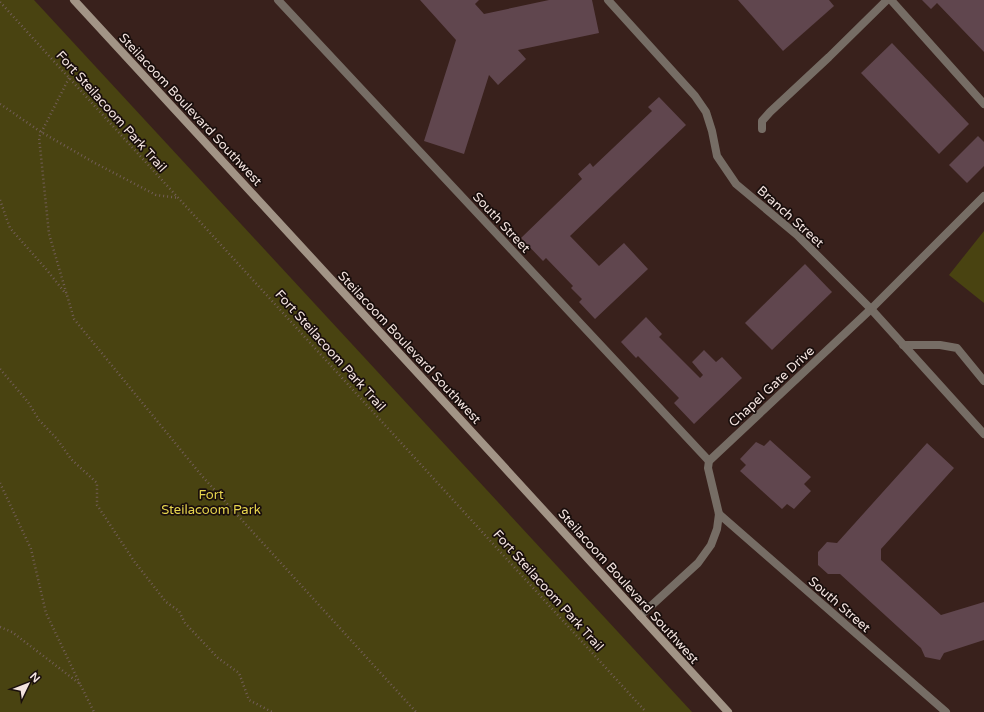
<svg xmlns="http://www.w3.org/2000/svg" width="984" height="712" font-family="'Varela Round',sans-serif">
  <style>
    .green { fill: #494311 }
    .building { fill: #60464e }
    .lines { fill: none; stroke-linecap: round; stroke-linejoin: round }
    .path { stroke: #735e59; stroke-width: 2.5; stroke-dasharray: 1 3; stroke-linecap: butt }
    .service { stroke: #766d65; stroke-width: 8 }
    .minor { stroke: #766d65; stroke-width: 8 }
    .secondary { stroke: #a29486; stroke-width: 8 }
    .labels { text-anchor: middle; stroke-width: 3.5; stroke-linejoin: round; paint-order: stroke }
    .street-label { font-size: 13px; fill: #f3e3df; stroke: #190e0c }
    .park-label { font-size: 13px; fill: #e7d54e; stroke: #190e0c }
  </style>
  <rect width="100%" height="100%" fill="#39211c"/>
  <g class="green">
    <path d="M 0,0 L 34,0 L 692,712 L 0,712 Z"/>
    <path d="M 984,231 L 984,303 L 949,275 Z"/>
  </g>
  <g class="building">
    <path d="M 420,0 L 479,0 L 475,4 L 484,14 L 549,0 L 592,0 L 599,33 L 518,50 L 526,59 L 498,85 L 489,75 L 464,154 L 424,141 L 456,40 Z"/>
    <path d="M 738,0 L 829,0 L 834,6 L 783,51 Z"/>
    <path d="M 922,0 L 984,0 L 984,52 L 937,3 L 931,9 Z"/>
    <path d="M 892,43 L 969,124 L 939,154 L 861,73 Z"/>
    <path d="M 659,97 L 686,125 L 570,236 L 599,266 L 624,243 L 648,269 L 595,319 L 579,302 L 582,299 L 571,288 L 573,286 L 546,258 L 543,261 L 521,238 L 582,179 L 578,174 L 590,163 L 593,167 L 652,111 L 648,107 Z"/>
    <path d="M 978,136 L 984,142 L 984,166 L 967,183 L 949,165 Z"/>
    <path d="M 805,264 L 832,292 L 772,350 L 745,323 Z"/>
    <path d="M 646,317 L 662,334 L 659,337 L 700,378 L 703,375 L 692,362 L 704,350 L 716,362 L 722,357 L 742,378 L 694,424 L 674,403 L 679,398 L 638,356 L 636,358 L 621,342 Z"/>
    <path d="M 770,440 L 811,477 L 804,484 L 811,491 L 794,509 L 787,504 L 782,509 L 740,471 L 746,465 L 740,459 L 756,442 L 764,446 Z"/>
    <path d="M 927,443 L 954,468 L 881,549 L 881,560 L 941,615 L 984,602 L 984,640 L 944,653 L 940,660 L 925,657 L 921,648 L 840,574 L 828,574 L 818,565 L 818,552 L 827,542 L 837,543 Z"/>
  </g>
  <g class="lines">
    <g class="path">
      <path d="M 0,2 L 646,712"/>
      <path d="M 69,78 L 39,137 L 49,234 L 74,319 L 202,476 L 416,712"/>
      <path d="M 0,104 L 41,132 L 93,162 L 156,195 L 179,198"/>
      <path d="M 0,200 L 10,228 L 46,269 L 66,294"/>
      <path d="M 0,369 L 28,402 L 39,420 L 57,439 L 71,459 L 97,483 L 97,505 L 134,561 L 166,602 L 179,611 L 185,623 L 218,658 L 239,673 L 249,700 L 272,712"/>
      <path d="M 0,483 L 31,549 L 46,613 L 80,684"/>
      <path d="M 0,627 L 12,632 L 80,684 L 94,712"/>
    </g>
    <g class="service">
      <path d="M 762,129 L 762,121 L 770,112 L 829,57 L 887,0"/>
      <path d="M 903,345 L 940,345 L 957,348 L 984,381"/>
    </g>
    <g class="minor">
      <path d="M 278,0 L 709,461"/>
      <path d="M 608,0 L 695,96 L 706,112 L 712,131 L 717,156 L 736,184 L 797,235 L 871,309 L 984,434"/>
      <path d="M 891,0 L 984,104"/>
      <path d="M 719,514 L 946,712"/>
      <path d="M 640,616 L 698,563 L 711,545 L 717,529 L 719,514 L 708,468 L 709,461 L 871,309 L 984,196"/>
    </g>
    <path class="secondary" d="M 74,0 L 494,456 L 728,712"/>
  </g>
  <g class="labels">
    <g class="street-label">
      <text transform="translate(191 109) rotate(47)" y="5">Steilacoom Boulevard Southwest</text>
      <text transform="translate(112 111) rotate(48)" y="5">Fort Steilacoom Park Trail</text>
      <text transform="translate(791 216) rotate(42)" y="5">Branch Street</text>
      <text transform="translate(502 222) rotate(47)" y="5">South Street</text>
      <text transform="translate(410 347) rotate(47)" y="5">Steilacoom Boulevard Southwest</text>
      <text transform="translate(331 350) rotate(48)" y="5">Fort Steilacoom Park Trail</text>
      <text transform="translate(771 386) rotate(-43)" y="5">Chapel Gate Drive</text>
      <text transform="translate(629 586) rotate(48)" y="5">Steilacoom Boulevard Southwest</text>
      <text transform="translate(549 590) rotate(48)" y="5">Fort Steilacoom Park Trail</text>
      <text transform="translate(840 604) rotate(41)" y="5">South Street</text>
    </g>
    <g class="park-label">
      <text x="211" y="499">Fort<tspan x="211" dy="15">Steilacoom Park</tspan></text>
    </g>
  </g>
  <g transform="translate(28 684) rotate(47)" stroke="#190e0c" stroke-width="3" paint-order="stroke">
  <path d="M0-3L7 15L0 10L-7 15Z" fill="#f3e3df"/>
  <text y="-6" font-size="11" font-weight="bold" text-anchor="middle" fill="#f3e3df">N</text>
  </g>
</svg>
